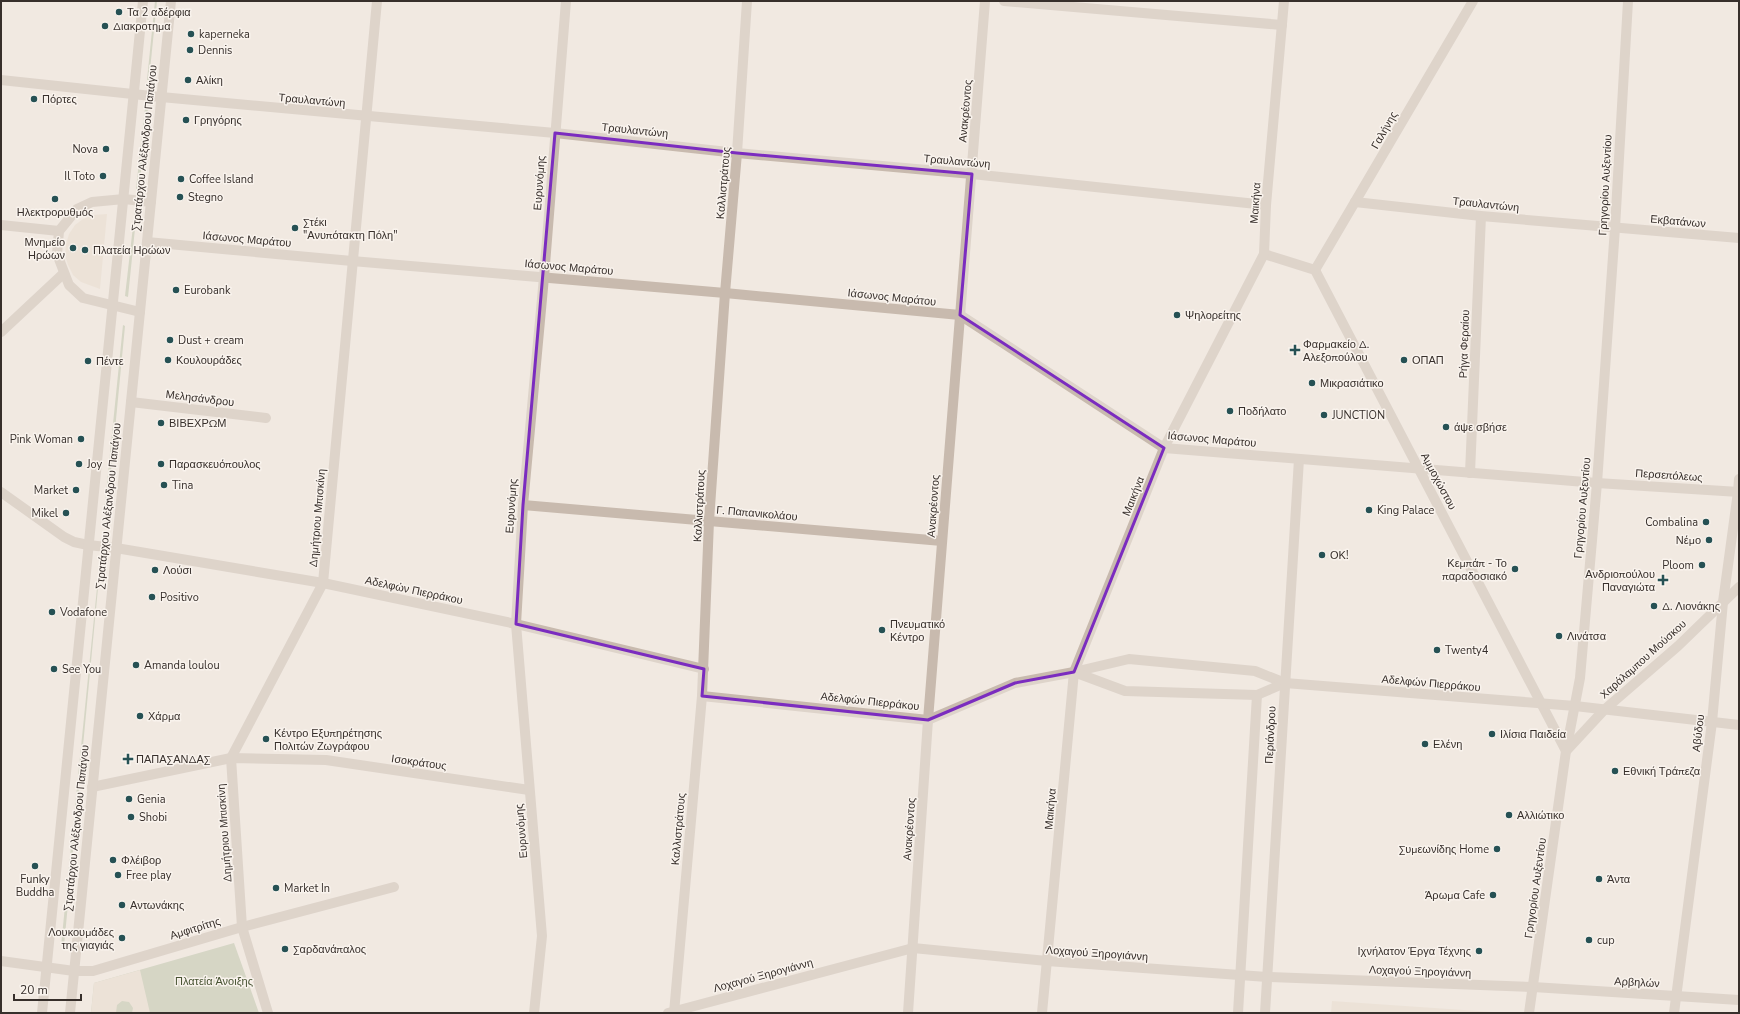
<svg xmlns="http://www.w3.org/2000/svg" width="1740" height="1014" font-family="'Nunito Sans',sans-serif">
  <style>
    .green { fill: #b5bea2 }
    .plaza { fill: #e7daca }
    .lines { fill: none; stroke-linecap: round; stroke-linejoin: round }
    .pedestrian { stroke: #c8baae; stroke-width: 10 }
    .minor { stroke: #c8baae; stroke-width: 10 }
    .tertiary { stroke: #c8baae; stroke-width: 10 }
    .marked { fill: none; stroke: #7b2cbf; stroke-width: 3; stroke-linejoin: round }
    .poi-dot { fill: #265154; stroke: #f9f3ed; stroke-width: 1.5 }
    .labels { text-anchor: middle; stroke-width: 3; stroke-linejoin: round; paint-order: stroke }
    .poi-label { font-size: 11px; fill: #372f2b; stroke: #f9f3ed; text-anchor: start }
    .street-label { font-size: 11px; fill: #372f2b; stroke: #f9f3ed }
    .park-label { font-size: 11px; fill: #475332; stroke: #f9f3ed }
  </style>
  <rect width="100%" height="100%" fill="#f1e9e1"/>
  <g class="green">
    <path d="M 155,1 L 157,1 L 149,80 L 147,80 Z"/>
    <path d="M 145,108 L 148,109 L 139,189 L 136,189 Z"/>
    <path d="M 135,209 L 137,209 L 128,297 L 125,296 Z"/>
    <path d="M 123,325 L 125,326 L 107,513 L 104,513 Z"/>
    <path d="M 97,588 L 98,588 L 64,946 L 61,946 Z"/>
    <path d="M 234,943 L 259,1013 L 91,1013 L 94,983 Z"/>
  </g>
  <g class="plaza">
    <path d="M 107,214 L 100,289 L 81,282 L 73,275 L 68,265 L 65,255 L 66,244 L 69,234 L 75,225 L 83,219 L 93,215 Z"/>
    <path d="M 140,970 L 150,1013 L 132,1013 L 133,1008 L 129,1002 L 122,1001 L 117,1005 L 116,1013 L 91,1013 L 94,983 Z"/>
    <path d="M 1332,1001 L 1493,1012 L 1331,1013 Z"/>
  </g>
  <g class="lines">
    <path class="pedestrian" d="M 1712,722 L 1723,602 L 1738,492"/>
    <g class="minor">
      <path d="M 1004,1 L 1282,25"/>
      <path d="M 1,80 L 161,97 L 555,133 L 737,153 L 972,174 L 1266,205"/>
      <path d="M 1355,202 L 1481,216 L 1739,238"/>
      <path d="M 1,225 L 59,231"/>
      <path d="M 147,242 L 352,261 L 725,293 L 960,315 L 1164,448 L 1597,483 L 1739,492"/>
      <path d="M 1264,254 L 1315,270 L 1566,751"/>
      <path d="M 1315,270 L 1473,1"/>
      <path d="M 140,312 L 83,298 L 69,285 L 57,254 L 59,231 L 77,209 L 92,202 L 124,199 L 151,202"/>
      <path d="M 1,332 L 63,274"/>
      <path d="M 131,402 L 266,418"/>
      <path d="M 1470,473 L 1481,216"/>
      <path d="M 1738,492 L 1739,479"/>
      <path d="M 523,505 L 942,541"/>
      <path d="M 116,548 L 323,583 L 516,624 L 704,669"/>
      <path d="M 1074,672 L 1129,659 L 1255,671 L 1285,683 L 1575,706 L 1739,725"/>
      <path d="M 702,696 L 928,720 L 1015,683 L 1074,672 L 1125,691 L 1257,695 L 1285,683"/>
      <path d="M 1566,751 L 1580,678 L 1597,483 L 1615,228 L 1628,1"/>
      <path d="M 92,787 L 231,758 L 326,760 L 529,790"/>
      <path d="M 1,961 L 74,971 L 93,971 L 242,927 L 394,887"/>
      <path d="M 268,1013 L 242,927 L 231,758 L 323,583 L 377,1"/>
      <path d="M 534,1013 L 542,936 L 516,624 L 523,505 L 544,277 L 566,1"/>
      <path d="M 668,1013 L 913,948 L 1047,961 L 1267,977 L 1533,987 L 1739,1000"/>
      <path d="M 674,1013 L 702,696 L 709,521 L 725,293 L 737,153 L 747,1"/>
      <path d="M 908,1013 L 928,720 L 985,1"/>
      <path d="M 1042,1013 L 1074,672 L 1164,448 L 1264,254 L 1266,205 L 1284,1"/>
      <path d="M 1238,1013 L 1257,695"/>
      <path d="M 1265,1013 L 1299,459"/>
      <path d="M 1674,1013 L 1712,722"/>
    </g>
    <g class="tertiary">
      <path d="M 1,492 L 64,537 L 74,542 L 88,545 L 116,548"/>
      <path d="M 42,1013 L 143,1"/>
      <path d="M 70,1013 L 171,1"/>
      <path d="M 1529,1013 L 1566,751 L 1604,710 L 1678,646 L 1739,587"/>
    </g>
  </g>
  <path d="M0 0H1740V1014H0ZM 555,133 L 737,153 L 972,174 L 960,315 L 1164,448 L 1074,672 L 1015,683 L 928,720 L 702,696 L 704,669 L 516,624 L 523,505 Z" fill="#f1e9e1" fill-opacity=".55" fill-rule="evenodd"/>
  <path class="marked" d="M 555,133 L 737,153 L 972,174 L 960,315 L 1164,448 L 1074,672 L 1015,683 L 928,720 L 702,696 L 704,669 L 516,624 L 523,505 Z"/>
  <g class="poi-dot">
    <circle cx="119" cy="12" r="4"/>
    <circle cx="105" cy="26" r="4"/>
    <circle cx="191" cy="34" r="4"/>
    <circle cx="190" cy="50" r="4"/>
    <circle cx="188" cy="80" r="4"/>
    <circle cx="34" cy="99" r="4"/>
    <circle cx="186" cy="120" r="4"/>
    <circle cx="106" cy="149" r="4"/>
    <circle cx="103" cy="176" r="4"/>
    <circle cx="181" cy="179" r="4"/>
    <circle cx="180" cy="197" r="4"/>
    <circle cx="55" cy="199" r="4"/>
    <circle cx="295" cy="228" r="4"/>
    <circle cx="73" cy="248" r="4"/>
    <circle cx="85" cy="250" r="4"/>
    <circle cx="176" cy="290" r="4"/>
    <circle cx="1177" cy="315" r="4"/>
    <circle cx="170" cy="340" r="4"/>
    <path d="M1293 344h4v4h4v4h-4v4h-4v-4h-4v-4h4z"/>
    <circle cx="168" cy="360" r="4"/>
    <circle cx="1404" cy="360" r="4"/>
    <circle cx="88" cy="361" r="4"/>
    <circle cx="1312" cy="383" r="4"/>
    <circle cx="1230" cy="411" r="4"/>
    <circle cx="1324" cy="415" r="4"/>
    <circle cx="161" cy="423" r="4"/>
    <circle cx="1446" cy="427" r="4"/>
    <circle cx="81" cy="439" r="4"/>
    <circle cx="79" cy="464" r="4"/>
    <circle cx="161" cy="464" r="4"/>
    <circle cx="164" cy="485" r="4"/>
    <circle cx="76" cy="490" r="4"/>
    <circle cx="1369" cy="510" r="4"/>
    <circle cx="66" cy="513" r="4"/>
    <circle cx="1706" cy="522" r="4"/>
    <circle cx="1709" cy="540" r="4"/>
    <circle cx="1322" cy="555" r="4"/>
    <circle cx="1702" cy="565" r="4"/>
    <circle cx="1515" cy="569" r="4"/>
    <circle cx="155" cy="570" r="4"/>
    <path d="M1661 574h4v4h4v4h-4v4h-4v-4h-4v-4h4z"/>
    <circle cx="152" cy="597" r="4"/>
    <circle cx="1654" cy="606" r="4"/>
    <circle cx="52" cy="612" r="4"/>
    <circle cx="882" cy="630" r="4"/>
    <circle cx="1559" cy="636" r="4"/>
    <circle cx="1437" cy="650" r="4"/>
    <circle cx="136" cy="665" r="4"/>
    <circle cx="54" cy="669" r="4"/>
    <circle cx="140" cy="716" r="4"/>
    <circle cx="1492" cy="734" r="4"/>
    <circle cx="266" cy="739" r="4"/>
    <circle cx="1425" cy="744" r="4"/>
    <path d="M126 753h4v4h4v4h-4v4h-4v-4h-4v-4h4z"/>
    <circle cx="1615" cy="771" r="4"/>
    <circle cx="129" cy="799" r="4"/>
    <circle cx="1509" cy="815" r="4"/>
    <circle cx="131" cy="817" r="4"/>
    <circle cx="1497" cy="849" r="4"/>
    <circle cx="113" cy="860" r="4"/>
    <circle cx="35" cy="866" r="4"/>
    <circle cx="118" cy="875" r="4"/>
    <circle cx="1599" cy="879" r="4"/>
    <circle cx="276" cy="888" r="4"/>
    <circle cx="1493" cy="895" r="4"/>
    <circle cx="122" cy="905" r="4"/>
    <circle cx="122" cy="938" r="4"/>
    <circle cx="1589" cy="940" r="4"/>
    <circle cx="285" cy="949" r="4"/>
    <circle cx="1479" cy="951" r="4"/>
  </g>
  <g class="labels">
    <g class="poi-label">
      <text x="127" y="16">Τα 2 αδέρφια</text>
      <text x="113" y="30">Διακροτημα</text>
      <text x="199" y="38">kaperneka</text>
      <text x="198" y="54">Dennis</text>
      <text x="196" y="84">Αλίκη</text>
      <text x="42" y="103">Πόρτες</text>
      <text x="194" y="124">Γρηγόρης</text>
      <text x="98" y="153" text-anchor="end">Nova</text>
      <text x="95" y="180" text-anchor="end">Il Toto</text>
      <text x="189" y="183">Coffee Island</text>
      <text x="188" y="201">Stegno</text>
      <text x="55" y="216" text-anchor="middle">Ηλεκτρορυθμός</text>
      <text x="303" y="226">Στέκι<tspan x="303" dy="13">"Ανυπότακτη Πόλη"</tspan></text>
      <text x="65" y="246" text-anchor="end">Μνημείο<tspan x="65" dy="13">Ηρώων</tspan></text>
      <text x="93" y="254">Πλατεία Ηρώων</text>
      <text x="184" y="294">Eurobank</text>
      <text x="1185" y="319">Ψηλορείτης</text>
      <text x="178" y="344">Dust + cream</text>
      <text x="1303" y="348">Φαρμακείο Δ.<tspan x="1303" dy="13">Αλεξοπούλου</tspan></text>
      <text x="176" y="364">Κουλουράδες</text>
      <text x="1412" y="364">ΟΠΑΠ</text>
      <text x="96" y="365">Πέντε</text>
      <text x="1320" y="387">Μικρασιάτικο</text>
      <text x="1238" y="415">Ποδήλατο</text>
      <text x="1332" y="419">JUNCTION</text>
      <text x="169" y="427">ΒΙΒΕΧΡΩΜ</text>
      <text x="1454" y="431">άψε σβήσε</text>
      <text x="73" y="443" text-anchor="end">Pink Woman</text>
      <text x="87" y="468">Joy</text>
      <text x="169" y="468">Παρασκευόπουλος</text>
      <text x="172" y="489">Tina</text>
      <text x="68" y="494" text-anchor="end">Market</text>
      <text x="1377" y="514">King Palace</text>
      <text x="58" y="517" text-anchor="end">Mikel</text>
      <text x="1698" y="526" text-anchor="end">Combalina</text>
      <text x="1701" y="544" text-anchor="end">Νέμο</text>
      <text x="1330" y="559">ΟΚ!</text>
      <text x="1507" y="567" text-anchor="end">Κεμπάπ - Το<tspan x="1507" dy="13">παραδοσιακό</tspan></text>
      <text x="1694" y="569" text-anchor="end">Ploom</text>
      <text x="163" y="574">Λούσι</text>
      <text x="1655" y="578" text-anchor="end">Ανδριοπούλου<tspan x="1655" dy="13">Παναγιώτα</tspan></text>
      <text x="160" y="601">Positivo</text>
      <text x="1662" y="610">Δ. Λιονάκης</text>
      <text x="60" y="616">Vodafone</text>
      <text x="890" y="628">Πνευματικό<tspan x="890" dy="13">Κέντρο</tspan></text>
      <text x="1567" y="640">Λινάτσα</text>
      <text x="1445" y="654">Twenty4</text>
      <text x="144" y="669">Amanda loulou</text>
      <text x="62" y="673">See You</text>
      <text x="148" y="720">Χάρμα</text>
      <text x="274" y="737">Κέντρο Εξυπηρέτησης<tspan x="274" dy="13">Πολιτών Ζωγράφου</tspan></text>
      <text x="1500" y="738">Ιλίσια Παιδεία</text>
      <text x="1433" y="748">Ελένη</text>
      <text x="136" y="763">ΠΑΠΑΣΑΝΔΑΣ</text>
      <text x="1623" y="775">Εθνική Τράπεζα</text>
      <text x="137" y="803">Genia</text>
      <text x="1517" y="819">Αλλιώτικο</text>
      <text x="139" y="821">Shobi</text>
      <text x="1489" y="853" text-anchor="end">Συμεωνίδης Home</text>
      <text x="121" y="864">Φλέιβορ</text>
      <text x="126" y="879">Free play</text>
      <text x="35" y="883" text-anchor="middle">Funky<tspan x="35" dy="13">Buddha</tspan></text>
      <text x="1607" y="883">Άντα</text>
      <text x="284" y="892">Market In</text>
      <text x="1485" y="899" text-anchor="end">Άρωμα Cafe</text>
      <text x="130" y="909">Αντωνάκης</text>
      <text x="114" y="936" text-anchor="end">Λουκουμάδες<tspan x="114" dy="13">της γιαγιάς</tspan></text>
      <text x="1597" y="944">cup</text>
      <text x="293" y="953">Σαρδανάπαλος</text>
      <text x="1471" y="955" text-anchor="end">Ιχνήλατον Έργα Τέχνης</text>
    </g>
    <g class="street-label">
      <text transform="translate(312 100) rotate(5)" y="4">Τραυλαντώνη</text>
      <text transform="translate(965 111) rotate(-85)" y="4">Ανακρέοντος</text>
      <text transform="translate(635 130) rotate(6)" y="4">Τραυλαντώνη</text>
      <text transform="translate(1384 130) rotate(-60)" y="4">Γαλήνης</text>
      <text transform="translate(144 148) rotate(-84)" y="4">Στρατάρχου Αλέξανδρου Παπάγου</text>
      <text transform="translate(957 161) rotate(5)" y="4">Τραυλαντώνη</text>
      <text transform="translate(539 183) rotate(-86)" y="4">Ευρυνόμης</text>
      <text transform="translate(723 183) rotate(-85)" y="4">Καλλιστράτους</text>
      <text transform="translate(1605 185) rotate(-87)" y="4">Γρηγορίου Αυξεντίου</text>
      <text transform="translate(1255 203) rotate(-86)" y="4">Μαικήνα</text>
      <text transform="translate(1486 204) rotate(6)" y="4">Τραυλαντώνη</text>
      <text transform="translate(1678 221) rotate(5)" y="4">Εκβατάνων</text>
      <text transform="translate(247 239) rotate(5)" y="4">Ιάσωνος Μαράτου</text>
      <text transform="translate(569 267) rotate(5)" y="4">Ιάσωνος Μαράτου</text>
      <text transform="translate(892 297) rotate(6)" y="4">Ιάσωνος Μαράτου</text>
      <text transform="translate(1464 344) rotate(-88)" y="4">Ρήγα Φεραίου</text>
      <text transform="translate(200 398) rotate(7)" y="4">Μελησάνδρου</text>
      <text transform="translate(1212 439) rotate(5)" y="4">Ιάσωνος Μαράτου</text>
      <text transform="translate(1669 475) rotate(4)" y="4">Περσεπόλεως</text>
      <text transform="translate(1439 481) rotate(62)" y="4">Αμμοχώστου</text>
      <text transform="translate(1133 496) rotate(-68)" y="4">Μαικήνα</text>
      <text transform="translate(108 506) rotate(-84)" y="4">Στρατάρχου Αλέξανδρου Παπάγου</text>
      <text transform="translate(511 506) rotate(-86)" y="4">Ευρυνόμης</text>
      <text transform="translate(699 506) rotate(-87)" y="4">Καλλιστράτους</text>
      <text transform="translate(933 506) rotate(-86)" y="4">Ανακρέοντος</text>
      <text transform="translate(1582 508) rotate(-85)" y="4">Γρηγορίου Αυξεντίου</text>
      <text transform="translate(757 513) rotate(5)" y="4">Γ. Παπανικολάου</text>
      <text transform="translate(317 518) rotate(-85)" y="4">Δημήτριου Μπισκίνη</text>
      <text transform="translate(414 590) rotate(12)" y="4">Αδελφών Πιερράκου</text>
      <text transform="translate(1643 659) rotate(-42)" y="4">Χαράλαμπου Μούσκου</text>
      <text transform="translate(1431 683) rotate(5)" y="4">Αδελφών Πιερράκου</text>
      <text transform="translate(870 701) rotate(6)" y="4">Αδελφών Πιερράκου</text>
      <text transform="translate(1698 733) rotate(-83)" y="4">Αβύδου</text>
      <text transform="translate(1270 735) rotate(-87)" y="4">Περιάνδρου</text>
      <text transform="translate(419 762) rotate(8)" y="4">Ισοκράτους</text>
      <text transform="translate(1050 809) rotate(-85)" y="4">Μαικήνα</text>
      <text transform="translate(76 828) rotate(-84)" y="4">Στρατάρχου Αλέξανδρου Παπάγου</text>
      <text transform="translate(678 829) rotate(-85)" y="4">Καλλιστράτους</text>
      <text transform="translate(909 829) rotate(-86)" y="4">Ανακρέοντος</text>
      <text transform="translate(521 831) rotate(-95)" y="4">Ευρυνόμης</text>
      <text transform="translate(224 833) rotate(-94)" y="4">Δημήτριου Μπισκίνη</text>
      <text transform="translate(1535 888) rotate(-82)" y="4">Γρηγορίου Αυξεντίου</text>
      <text transform="translate(195 928) rotate(-17)" y="4">Αμφιτρίτης</text>
      <text transform="translate(1097 953) rotate(4)" y="4">Λοχαγού Ξηρογιάννη</text>
      <text transform="translate(1420 971) rotate(2)" y="4">Λοχαγού Ξηρογιάννη</text>
      <text transform="translate(763 975) rotate(-15)" y="4">Λοχαγού Ξηρογιάννη</text>
      <text transform="translate(1637 982) rotate(3)" y="4">Αρβηλών</text>
    </g>
    <g class="park-label">
      <text x="214" y="985">Πλατεία Άνοιξης</text>
    </g>
  </g>
  <rect width="1740" height="1014" fill="none" stroke="#372f2b" stroke-width="4"/>
  <path d="M14 994v6h67v-6" fill="none" stroke="#372f2b" stroke-width="2"/>
  <text x="20" y="994" font-size="12" fill="#372f2b" stroke="#f9f3ed" stroke-width="3" paint-order="stroke">20 m</text>
</svg>
